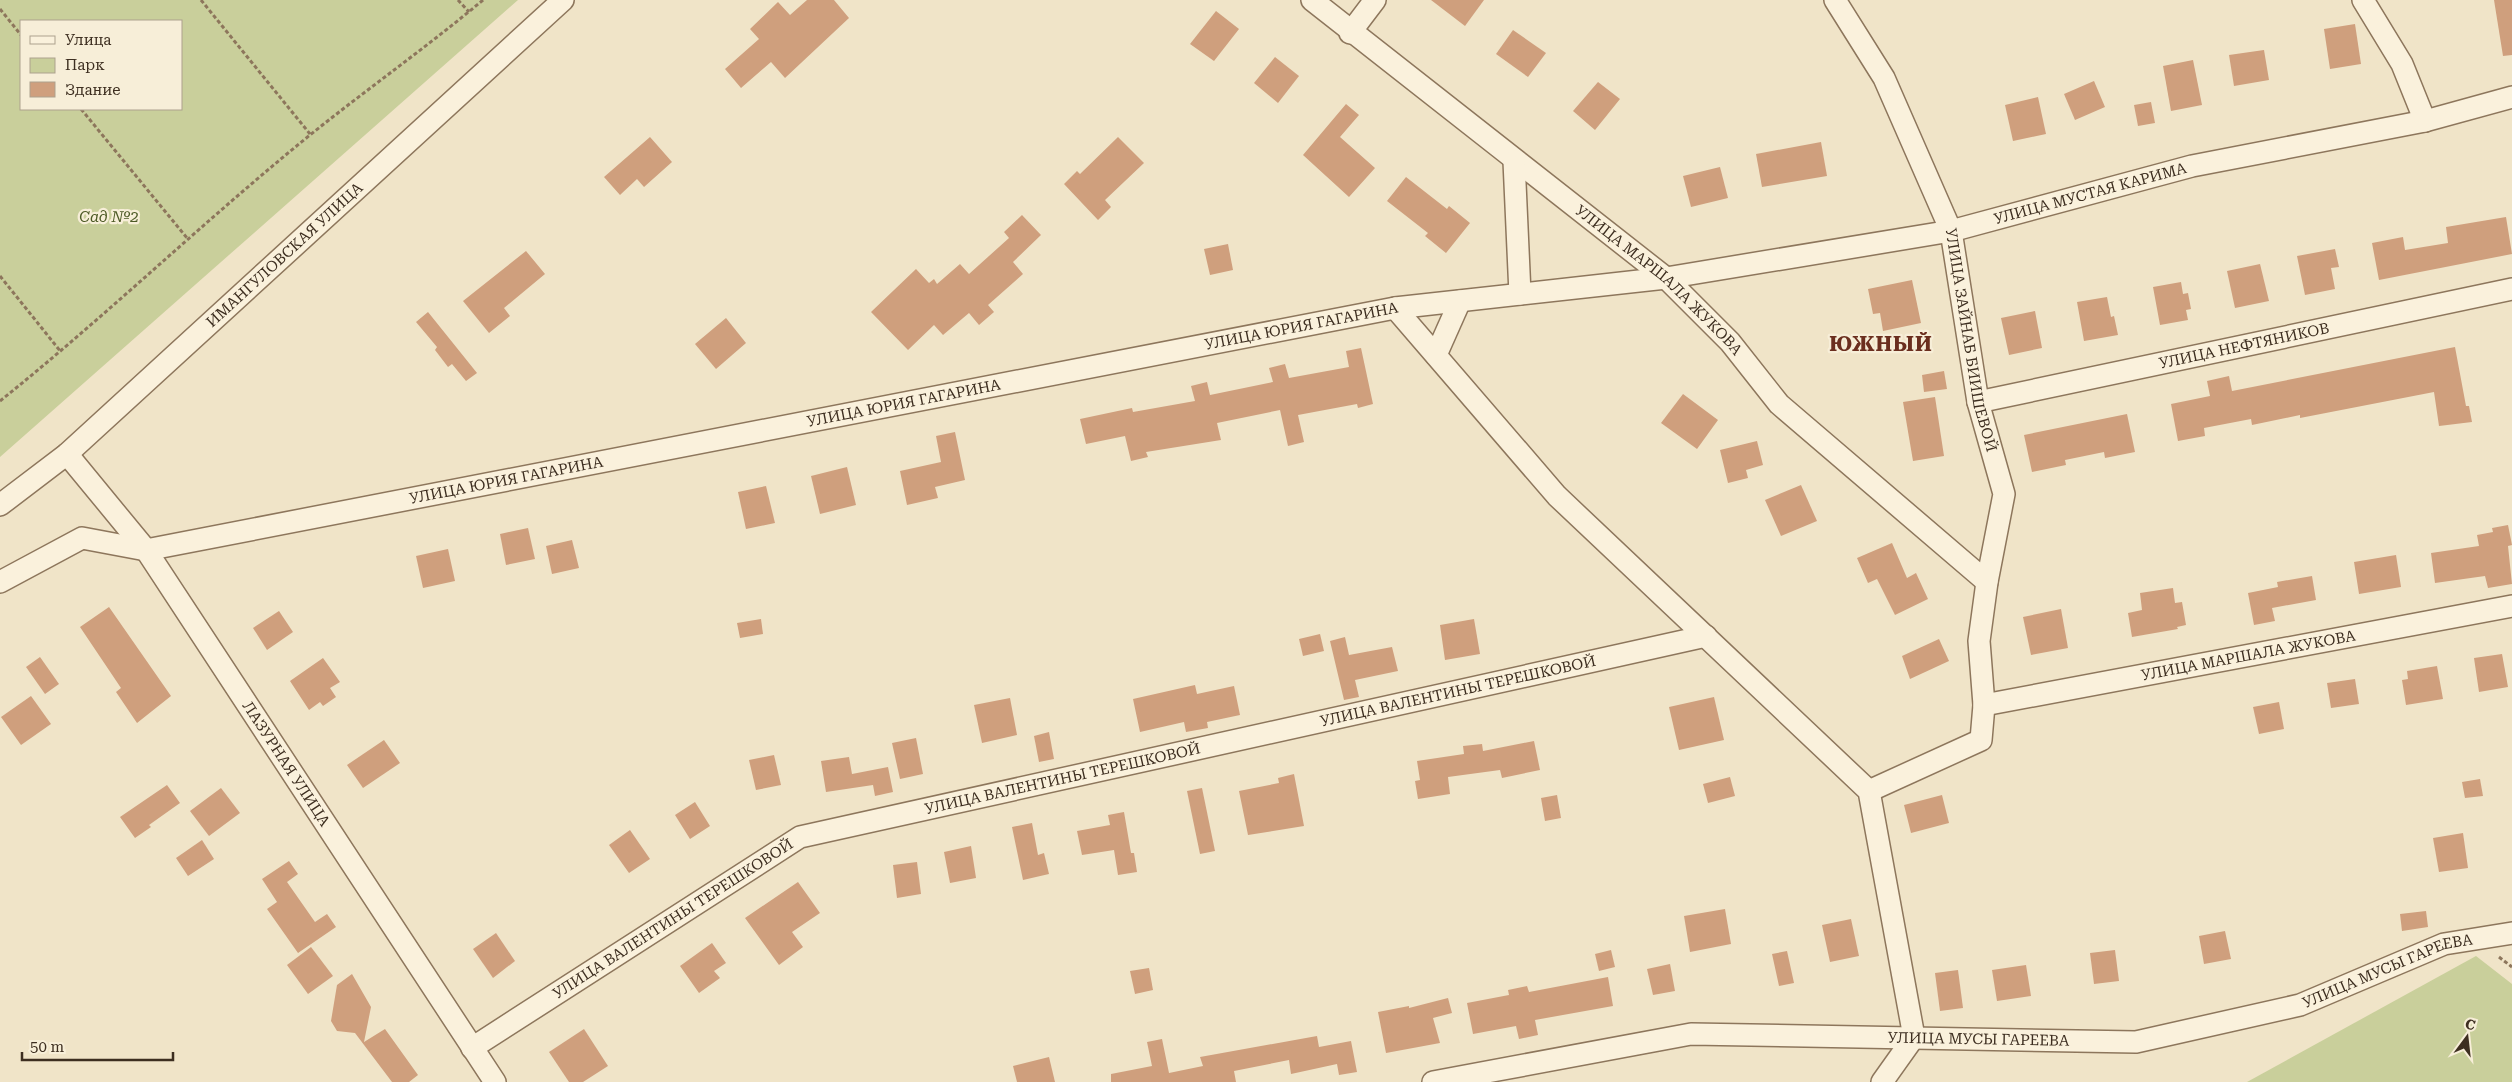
<svg xmlns="http://www.w3.org/2000/svg" width="2512" height="1082" font-family="'Roboto Serif',serif">
  <style>
    .green { fill: #c9cf9b; fill-rule: evenodd }
    .building { fill: #cf9f7d }
    .lines { fill: none; stroke-linecap: round; stroke-linejoin: round }
    .minor-casing { stroke: #8d765c; stroke-width: 24 }
    .path { stroke: #8d765c; stroke-width: 3; stroke-dasharray: 4 2.5; stroke-linecap: butt }
    .minor { stroke: #faf1dc; stroke-width: 21 }
    .labels { text-anchor: middle; stroke-width: 4.5; stroke-linejoin: round; paint-order: stroke }
    .street-label { font-size: 15px; fill: #3d2e20; stroke: #f7eed8 }
    .park-label { font-size: 15px; font-style: italic; fill: #4d5a26; stroke: #f7eed8 }
    .district-label { font-size: 20px; font-weight: bold; letter-spacing: 1px; fill: #6b2e1e; stroke: #f7eed8 }
  </style>
  <rect width="100%" height="100%" fill="#f0e4c8"/>
  <g class="green">
    <path d="M 0,0 L 518,0 L 0,457 ZM 181,21 L 181,109 L 21,109 L 21,21 Z"/>
    <path d="M 2476,956 L 2512,984 L 2512,1082 L 2247,1082 Z"/>
  </g>
  <g class="building">
    <path d="M 807,0 L 834,0 L 849,18 L 785,78 L 771,62 L 741,88 L 725,69 L 759,39 L 750,29 L 778,2 L 790,15 Z"/>
    <path d="M 1431,0 L 1484,0 L 1465,26 Z"/>
    <path d="M 2494,0 L 2512,0 L 2512,55 L 2503,56 Z"/>
    <path d="M 1216,11 L 1239,29 L 1214,61 L 1190,44 Z"/>
    <path d="M 2355,24 L 2361,64 L 2330,69 L 2324,29 Z"/>
    <path d="M 1513,30 L 1546,53 L 1528,77 L 1496,54 Z"/>
    <path d="M 2264,50 L 2269,80 L 2234,86 L 2229,55 Z"/>
    <path d="M 1275,57 L 1299,76 L 1278,103 L 1254,83 Z"/>
    <path d="M 2193,60 L 2202,105 L 2171,111 L 2163,66 Z"/>
    <path d="M 2094,81 L 2105,107 L 2075,120 L 2064,94 Z"/>
    <path d="M 1598,82 L 1620,99 L 1595,130 L 1573,111 Z"/>
    <path d="M 2038,97 L 2046,134 L 2013,141 L 2005,105 Z"/>
    <path d="M 2151,102 L 2155,123 L 2138,126 L 2134,105 Z"/>
    <path d="M 1346,104 L 1359,115 L 1340,137 L 1375,168 L 1349,197 L 1303,155 Z"/>
    <path d="M 650,137 L 672,162 L 644,187 L 637,179 L 620,195 L 604,177 Z"/>
    <path d="M 1118,137 L 1144,163 L 1105,200 L 1111,207 L 1098,220 L 1064,184 L 1077,171 L 1080,174 Z"/>
    <path d="M 1821,142 L 1827,176 L 1762,187 L 1756,154 Z"/>
    <path d="M 1720,167 L 1728,198 L 1691,207 L 1683,176 Z"/>
    <path d="M 1406,177 L 1447,209 L 1449,206 L 1470,223 L 1446,253 L 1425,236 L 1428,233 L 1387,201 Z"/>
    <path d="M 1022,215 L 1041,235 L 1013,262 L 1023,274 L 988,305 L 994,312 L 979,325 L 969,313 L 943,335 L 934,325 L 908,350 L 871,312 L 916,269 L 929,283 L 934,279 L 937,284 L 960,264 L 969,274 L 1009,238 L 1004,232 Z"/>
    <path d="M 2506,217 L 2512,254 L 2379,280 L 2372,243 L 2403,237 L 2405,250 L 2448,243 L 2446,227 Z"/>
    <path d="M 1228,244 L 1233,270 L 1210,275 L 1204,249 Z"/>
    <path d="M 2335,249 L 2339,267 L 2331,268 L 2335,289 L 2305,295 L 2297,256 Z"/>
    <path d="M 526,251 L 545,274 L 504,308 L 510,316 L 489,333 L 463,301 Z"/>
    <path d="M 2260,264 L 2269,301 L 2235,308 L 2227,271 Z"/>
    <path d="M 1912,280 L 1921,323 L 1883,331 L 1880,313 L 1873,314 L 1868,289 Z"/>
    <path d="M 2181,282 L 2183,294 L 2188,293 L 2191,309 L 2186,310 L 2188,320 L 2160,325 L 2153,287 Z"/>
    <path d="M 2107,297 L 2111,317 L 2114,316 L 2118,335 L 2084,341 L 2077,302 Z"/>
    <path d="M 2035,311 L 2042,348 L 2009,355 L 2001,318 Z"/>
    <path d="M 428,312 L 477,373 L 466,381 L 452,364 L 448,367 L 435,350 L 437,347 L 416,322 Z"/>
    <path d="M 726,318 L 746,343 L 716,369 L 695,344 Z"/>
    <path d="M 2455,347 L 2466,406 L 2469,406 L 2472,422 L 2439,426 L 2434,392 L 2300,418 L 2300,415 L 2252,425 L 2251,419 L 2204,428 L 2205,436 L 2178,441 L 2171,404 L 2210,396 L 2207,381 L 2229,376 L 2232,391 Z"/>
    <path d="M 1361,348 L 1373,404 L 1358,408 L 1357,404 L 1298,415 L 1304,442 L 1288,446 L 1280,410 L 1217,423 L 1221,440 L 1146,452 L 1148,457 L 1131,461 L 1125,436 L 1086,444 L 1080,419 L 1132,408 L 1133,412 L 1195,401 L 1191,386 L 1207,382 L 1210,395 L 1273,382 L 1269,368 L 1285,364 L 1289,378 L 1349,367 L 1346,351 Z"/>
    <path d="M 1944,371 L 1947,389 L 1924,392 L 1922,375 Z"/>
    <path d="M 1683,394 L 1718,420 L 1697,449 L 1661,423 Z"/>
    <path d="M 1935,397 L 1944,456 L 1913,461 L 1903,402 Z"/>
    <path d="M 2127,414 L 2135,452 L 2105,458 L 2104,452 L 2065,460 L 2066,465 L 2032,472 L 2024,435 Z"/>
    <path d="M 955,432 L 965,480 L 935,487 L 938,498 L 907,505 L 900,471 L 941,462 L 936,436 Z"/>
    <path d="M 1757,441 L 1763,465 L 1746,470 L 1748,478 L 1728,483 L 1720,450 Z"/>
    <path d="M 847,467 L 856,505 L 820,514 L 811,476 Z"/>
    <path d="M 1801,485 L 1817,521 L 1781,536 L 1765,500 Z"/>
    <path d="M 766,486 L 775,523 L 746,529 L 738,492 Z"/>
    <path d="M 2508,525 L 2512,545 L 2508,546 L 2512,584 L 2488,588 L 2485,576 L 2435,583 L 2431,553 L 2479,546 L 2477,535 L 2493,532 L 2492,528 Z"/>
    <path d="M 528,528 L 535,559 L 506,565 L 500,534 Z"/>
    <path d="M 572,540 L 579,568 L 552,574 L 546,546 Z"/>
    <path d="M 1892,543 L 1907,578 L 1916,573 L 1928,599 L 1895,615 L 1877,579 L 1868,583 L 1857,558 Z"/>
    <path d="M 448,549 L 455,581 L 423,588 L 416,556 Z"/>
    <path d="M 2396,555 L 2401,587 L 2359,594 L 2354,562 Z"/>
    <path d="M 2312,576 L 2316,600 L 2272,608 L 2275,621 L 2254,625 L 2248,593 L 2278,587 L 2277,582 Z"/>
    <path d="M 2173,588 L 2175,603 L 2182,602 L 2186,625 L 2177,627 L 2178,629 L 2132,637 L 2128,613 L 2142,610 L 2140,593 Z"/>
    <path d="M 109,607 L 171,696 L 137,723 L 116,692 L 121,688 L 80,627 Z"/>
    <path d="M 2061,609 L 2068,648 L 2031,655 L 2023,617 Z"/>
    <path d="M 279,611 L 293,632 L 267,650 L 253,628 Z"/>
    <path d="M 761,619 L 763,634 L 740,638 L 737,623 Z"/>
    <path d="M 1474,619 L 1480,654 L 1445,660 L 1440,625 Z"/>
    <path d="M 1320,634 L 1324,651 L 1303,656 L 1299,639 Z"/>
    <path d="M 1345,637 L 1349,655 L 1392,647 L 1398,671 L 1355,680 L 1359,697 L 1344,700 L 1330,641 Z"/>
    <path d="M 1939,639 L 1949,661 L 1910,679 L 1902,656 Z"/>
    <path d="M 2502,654 L 2508,687 L 2479,692 L 2474,658 Z"/>
    <path d="M 40,657 L 59,684 L 45,694 L 26,667 Z"/>
    <path d="M 323,658 L 340,682 L 330,688 L 336,697 L 323,706 L 320,702 L 309,710 L 290,681 Z"/>
    <path d="M 2437,666 L 2443,699 L 2406,705 L 2402,680 L 2408,679 L 2407,671 Z"/>
    <path d="M 2355,679 L 2359,704 L 2331,708 L 2327,683 Z"/>
    <path d="M 1195,685 L 1197,694 L 1234,686 L 1240,715 L 1207,722 L 1208,728 L 1186,732 L 1184,722 L 1140,732 L 1133,699 Z"/>
    <path d="M 31,696 L 51,724 L 21,745 L 1,717 Z"/>
    <path d="M 1714,697 L 1724,740 L 1679,750 L 1669,707 Z"/>
    <path d="M 1010,698 L 1017,735 L 982,743 L 974,705 Z"/>
    <path d="M 2279,702 L 2284,729 L 2259,734 L 2253,707 Z"/>
    <path d="M 1049,732 L 1054,759 L 1039,762 L 1034,736 Z"/>
    <path d="M 916,738 L 923,774 L 900,779 L 892,743 Z"/>
    <path d="M 384,740 L 400,763 L 363,788 L 347,765 Z"/>
    <path d="M 1534,741 L 1540,770 L 1502,778 L 1500,770 L 1448,777 L 1450,794 L 1418,799 L 1415,781 L 1420,780 L 1417,761 L 1464,754 L 1463,746 L 1482,744 L 1483,751 Z"/>
    <path d="M 774,755 L 781,785 L 756,790 L 749,760 Z"/>
    <path d="M 849,757 L 852,774 L 888,767 L 893,792 L 875,796 L 873,785 L 826,792 L 821,761 Z"/>
    <path d="M 1294,774 L 1304,826 L 1248,835 L 1239,791 L 1279,783 L 1278,778 Z"/>
    <path d="M 1730,777 L 1735,796 L 1708,803 L 1703,784 Z"/>
    <path d="M 2480,779 L 2483,796 L 2465,798 L 2462,782 Z"/>
    <path d="M 167,785 L 180,803 L 149,825 L 151,827 L 135,838 L 120,817 Z"/>
    <path d="M 221,788 L 240,813 L 209,836 L 190,811 Z"/>
    <path d="M 1202,788 L 1215,851 L 1200,854 L 1187,791 Z"/>
    <path d="M 1557,795 L 1561,818 L 1545,821 L 1541,798 Z"/>
    <path d="M 1942,795 L 1949,823 L 1911,833 L 1904,805 Z"/>
    <path d="M 695,802 L 710,826 L 690,839 L 675,815 Z"/>
    <path d="M 1124,812 L 1131,853 L 1134,853 L 1137,872 L 1118,875 L 1114,850 L 1082,855 L 1077,831 L 1110,825 L 1108,815 Z"/>
    <path d="M 1032,823 L 1038,855 L 1044,853 L 1049,874 L 1023,880 L 1012,827 Z"/>
    <path d="M 630,830 L 650,859 L 629,873 L 609,845 Z"/>
    <path d="M 2463,833 L 2468,868 L 2439,872 L 2433,838 Z"/>
    <path d="M 202,840 L 214,859 L 188,876 L 176,858 Z"/>
    <path d="M 971,846 L 976,878 L 950,883 L 944,852 Z"/>
    <path d="M 289,861 L 298,874 L 287,882 L 315,922 L 327,914 L 336,927 L 298,953 L 267,909 L 277,902 L 262,879 Z"/>
    <path d="M 917,862 L 921,894 L 897,898 L 893,865 Z"/>
    <path d="M 798,882 L 820,913 L 792,932 L 803,947 L 779,965 L 745,918 Z"/>
    <path d="M 1725,909 L 1731,944 L 1690,952 L 1684,916 Z"/>
    <path d="M 2426,911 L 2428,927 L 2402,931 L 2400,914 Z"/>
    <path d="M 1851,919 L 1859,956 L 1830,962 L 1822,925 Z"/>
    <path d="M 2225,931 L 2231,959 L 2204,964 L 2199,936 Z"/>
    <path d="M 496,933 L 515,961 L 493,978 L 473,949 Z"/>
    <path d="M 712,943 L 726,963 L 714,971 L 720,978 L 699,993 L 680,966 Z"/>
    <path d="M 311,947 L 333,976 L 308,994 L 287,965 Z"/>
    <path d="M 1611,950 L 1615,967 L 1599,971 L 1595,954 Z"/>
    <path d="M 2115,950 L 2119,981 L 2094,984 L 2090,953 Z"/>
    <path d="M 1787,951 L 1794,983 L 1779,986 L 1772,954 Z"/>
    <path d="M 1670,964 L 1675,991 L 1653,995 L 1647,969 Z"/>
    <path d="M 2026,965 L 2031,996 L 1997,1001 L 1992,970 Z"/>
    <path d="M 1149,968 L 1153,990 L 1135,994 L 1130,971 Z"/>
    <path d="M 1958,970 L 1963,1008 L 1940,1011 L 1935,973 Z"/>
    <path d="M 352,974 L 371,1007 L 364,1042 L 385,1029 L 418,1075 L 409,1082 L 392,1082 L 355,1033 L 337,1031 L 331,1021 L 337,985 Z"/>
    <path d="M 1608,977 L 1613,1006 L 1535,1020 L 1538,1035 L 1519,1039 L 1516,1026 L 1473,1034 L 1467,1003 L 1509,995 L 1508,990 L 1527,986 L 1529,992 Z"/>
    <path d="M 1448,998 L 1452,1013 L 1433,1018 L 1440,1043 L 1386,1053 L 1378,1012 L 1409,1006 L 1409,1008 Z"/>
    <path d="M 584,1029 L 608,1066 L 583,1082 L 569,1082 L 549,1052 Z"/>
    <path d="M 1317,1036 L 1319,1047 L 1351,1041 L 1357,1072 L 1339,1075 L 1337,1064 L 1291,1074 L 1289,1060 L 1234,1071 L 1236,1082 L 1111,1082 L 1111,1074 L 1152,1066 L 1147,1042 L 1162,1039 L 1169,1073 L 1203,1066 L 1200,1057 Z"/>
    <path d="M 1049,1057 L 1055,1082 L 1017,1082 L 1013,1066 Z"/>
  </g>
  <g class="lines">
    <g class="minor-casing">
      <g id="minor">
        <path id="s1" d="M 1312,0 L 1666,278 L 1730,342 L 1779,404 L 1987,582"/>
        <path id="s2" d="M 1835,0 L 1884,78 L 1951,231 L 1978,402 L 2004,494 L 1987,582 L 1979,641 L 1984,705 L 1981,740 L 1869,791"/>
        <path d="M 2363,0 L 2402,64 L 2425,121"/>
        <path d="M 1350,33 L 1375,0"/>
        <path d="M 1514,161 L 1520,294"/>
        <path d="M 1395,308 L 1557,496 L 1869,791 L 1914,1037 L 1882,1082"/>
        <path d="M 1436,355 L 1460,301"/>
        <path id="s3" d="M 1978,402 L 2512,289"/>
        <path id="s4" d="M 67,454 L 146,550 L 495,1082"/>
        <path id="s5" d="M 0,505 L 67,454 L 563,0"/>
        <path id="s6" d="M 0,582 L 82,538 L 146,550 L 1395,308 L 1666,278 L 1951,231 L 2192,166 L 2425,121 L 2512,97"/>
        <path id="s7" d="M 1984,705 L 2512,606"/>
        <path id="s8" d="M 472,1048 L 800,837 L 1706,636"/>
        <path id="s9" d="M 1433,1082 L 1691,1034 L 2136,1042 L 2300,1005 L 2444,944 L 2512,933"/>
      </g>
    </g>
    <g class="path">
      <path d="M 201,0 L 310,134"/>
      <path d="M 458,0 L 469,12"/>
      <path d="M 0,9 L 21,35"/>
      <path d="M 81,109 L 187,238"/>
      <path d="M 0,276 L 61,352"/>
      <path d="M 0,401 C 106,316 204,221 310,135 C 367,89 427,47 483,0"/>
      <path d="M 2499,957 L 2512,967"/>
    </g>
    <use href="#minor" class="minor"/>
  </g>
  <g class="labels">
    <g class="street-label">
      <text dy="5" stroke="none"><textPath href="#s6" startOffset="2136">УЛИЦА МУСТАЯ КАРИМА</textPath></text>
      <text dy="5" stroke="none"><textPath href="#s5" startOffset="379">ИМАНГУЛОВСКАЯ УЛИЦА</textPath></text>
      <text dy="5" stroke="none"><textPath href="#s1" startOffset="446">УЛИЦА МАРШАЛА ЖУКОВА</textPath></text>
      <text dy="5" stroke="none"><textPath href="#s6" startOffset="1335">УЛИЦА ЮРИЯ ГАГАРИНА</textPath></text>
      <text dy="5" stroke="none"><textPath href="#s2" startOffset="370">УЛИЦА ЗАЙНАБ БИИШЕВОЙ</textPath></text>
      <text dy="5" stroke="none"><textPath href="#s3" startOffset="272">УЛИЦА НЕФТЯНИКОВ</textPath></text>
      <text dy="5" stroke="none"><textPath href="#s6" startOffset="930">УЛИЦА ЮРИЯ ГАГАРИНА</textPath></text>
      <text dy="5" stroke="none"><textPath href="#s6" startOffset="525">УЛИЦА ЮРИЯ ГАГАРИНА</textPath></text>
      <text dy="5" stroke="none"><textPath href="#s7" startOffset="269">УЛИЦА МАРШАЛА ЖУКОВА</textPath></text>
      <text dy="5" stroke="none"><textPath href="#s8" startOffset="1064">УЛИЦА ВАЛЕНТИНЫ ТЕРЕШКОВОЙ</textPath></text>
      <text dy="5" stroke="none"><textPath href="#s4" startOffset="380">ЛАЗУРНАЯ УЛИЦА</textPath></text>
      <text dy="5" stroke="none"><textPath href="#s8" startOffset="659">УЛИЦА ВАЛЕНТИНЫ ТЕРЕШКОВОЙ</textPath></text>
      <text dy="5" stroke="none"><textPath href="#s8" startOffset="239">УЛИЦА ВАЛЕНТИНЫ ТЕРЕШКОВОЙ</textPath></text>
      <text dy="5" stroke="none"><textPath href="#s9" startOffset="970">УЛИЦА МУСЫ ГАРЕЕВА</textPath></text>
      <text dy="5" stroke="none"><textPath href="#s9" startOffset="550">УЛИЦА МУСЫ ГАРЕЕВА</textPath></text>
    </g>
    <g class="park-label">
      <text x="109" y="222">Сад №2</text>
    </g>
    <g class="district-label">
      <text x="1881" y="351">ЮЖНЫЙ</text>
    </g>
  </g>
  <rect x="20" y="20" width="162" height="90" fill="#f7eed8" stroke="#ada18e"/>
  <rect x="30" y="36" width="25" height="8" fill="#faf1dc" stroke="#ada18e"/>
  <text x="65" y="45" font-size="15" fill="#3d2e20">Улица</text>
  <rect x="30" y="58" width="25" height="15" fill="#c9cf9b" stroke="#ada18e"/>
  <text x="65" y="70" font-size="15" fill="#3d2e20">Парк</text>
  <rect x="30" y="82" width="25" height="15" fill="#cf9f7d" stroke="#ada18e"/>
  <text x="65" y="95" font-size="15" fill="#3d2e20">Здание</text>
  <g transform="translate(2467 1037) rotate(15)" stroke="#f7eed8" stroke-width="4" paint-order="stroke">
  <path d="M0-4L9 19L0 12L-9 19Z" fill="#3d2e20"/>
  <text y="-8" font-size="14" font-weight="bold" text-anchor="middle" fill="#3d2e20">С</text>
  </g>
  <path d="M22 1052v8h151v-8" fill="none" stroke="#3d2e20" stroke-width="2.5"/>
  <text x="30" y="1052" font-size="15" fill="#3d2e20" stroke="#f7eed8" stroke-width="4" paint-order="stroke">50 m</text>
</svg>
